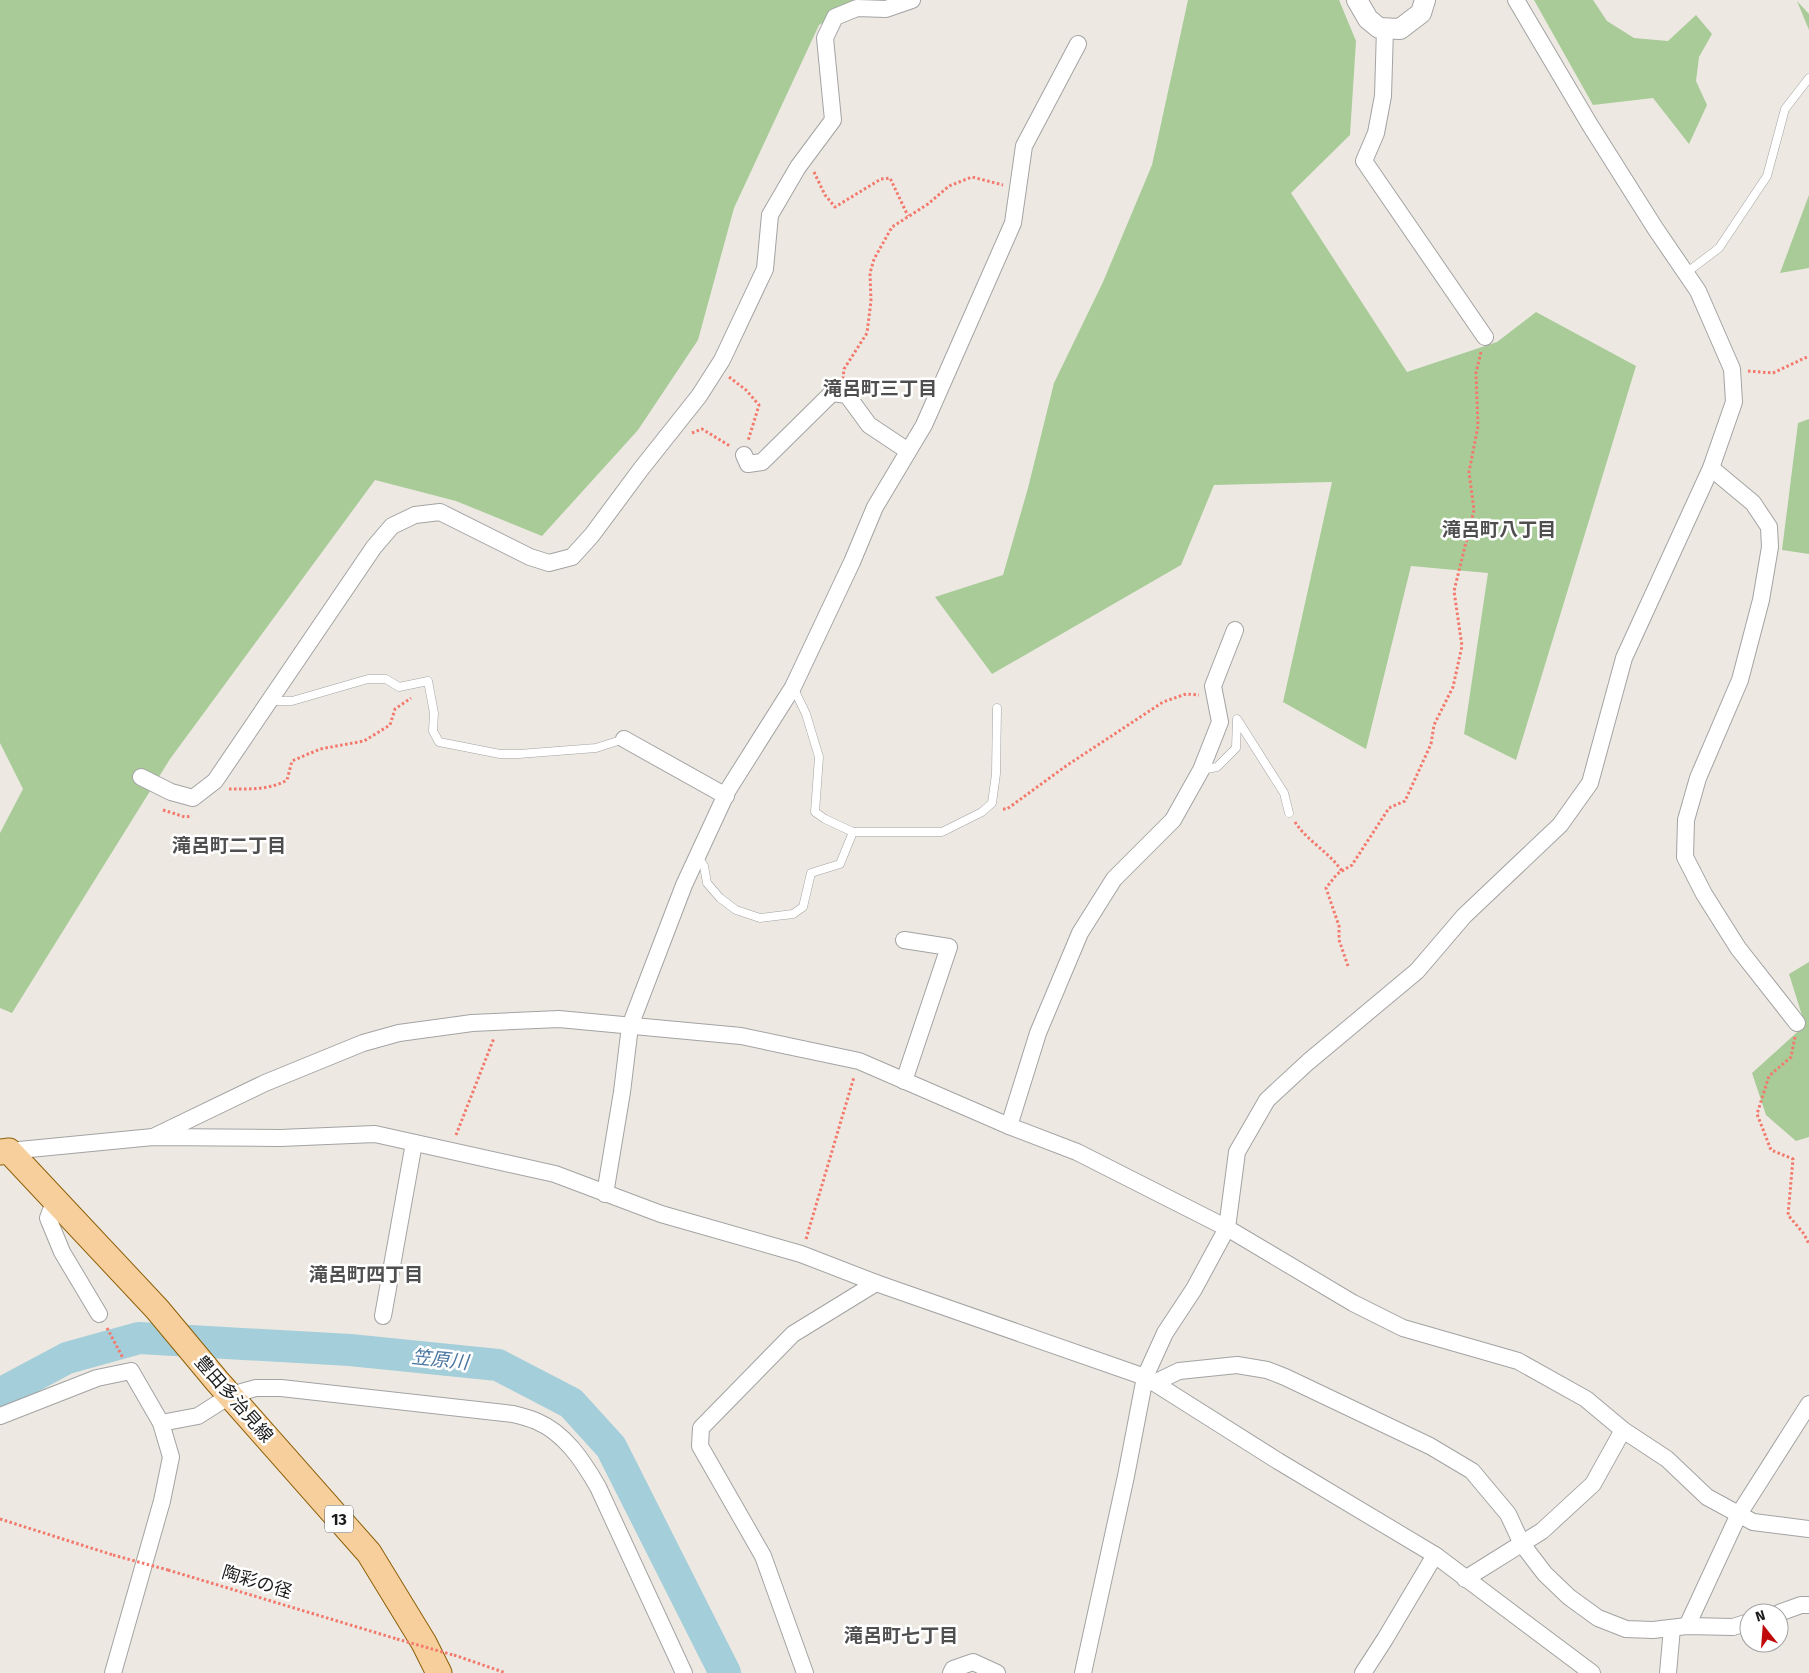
<svg xmlns="http://www.w3.org/2000/svg" width="1809" height="1673" font-family="'Fira Sans','Noto Sans JP',sans-serif">
  <style>
    .forest { fill: #a8cb98 }
    .lines { fill: none; stroke-linecap: round; stroke-linejoin: round }
    .river { stroke: #a4ced9; stroke-width: 32 }
    .service-casing { stroke: #a3a3a3; stroke-width: 9 }
    .minor-casing { stroke: #a3a3a3; stroke-width: 18 }
    .tertiary-casing { stroke: #a3a3a3; stroke-width: 22 }
    .primary-casing { stroke: #8d5f07; stroke-width: 27 }
    .path { stroke: #f3796d; stroke-width: 3; stroke-dasharray: 2.5 2.5; stroke-linecap: butt }
    .service { stroke: #fff; stroke-width: 8 }
    .minor { stroke: #fff; stroke-width: 16 }
    .tertiary { stroke: #fff; stroke-width: 20 }
    .primary { stroke: #f7cf9d; stroke-width: 25 }
    .path-bridge { stroke: #f3796d; stroke-width: 3; stroke-dasharray: 2.5 2.5; stroke-linecap: butt }
    .labels { text-anchor: middle; stroke-width: 5; stroke-linejoin: round; paint-order: stroke }
    .shield { fill: #fff; stroke: #606060; stroke-width: 1 }
    .shield-label { font-size: 16px; font-weight: bold; fill: #1c1c1c }
    .street-label { font-size: 18px; fill: #1c1c1c; stroke: #fff }
    .neighbourhood-label { font-size: 19px; font-weight: bold; fill: #4f4f4f; stroke: #fff }
    .water-label { font-size: 19px; font-style: italic; fill: #4a76a0; stroke: #fff }
  </style>
  <rect width="100%" height="100%" fill="#ede9e2"/>
  <g class="forest">
    <path d="M 0,0 L 862,0 L 819,25 L 734,208 L 698,340 L 638,430 L 542,536 L 456,501 L 375,480 L 170,759 L 12,1013 L 0,1008 L 0,833 L 23,789 L 0,743 Z"/>
    <path d="M 1188,0 L 1339,0 L 1356,41 L 1350,135 L 1291,193 L 1407,372 L 1497,342 L 1536,312 L 1636,366 L 1516,760 L 1464,734 L 1488,573 L 1411,566 L 1366,749 L 1283,702 L 1332,482 L 1214,485 L 1181,565 L 992,674 L 935,597 L 1003,575 L 1028,488 L 1054,383 L 1103,282 L 1152,165 Z"/>
    <path d="M 1534,0 L 1593,0 L 1607,21 L 1634,38 L 1668,41 L 1696,15 L 1712,34 L 1699,57 L 1696,81 L 1707,105 L 1689,144 L 1653,98 L 1593,105 Z"/>
    <path d="M 1797,1 L 1809,14 L 1809,30 Z"/>
    <path d="M 1809,195 L 1809,268 L 1780,273 Z"/>
    <path d="M 1809,419 L 1809,554 L 1782,550 L 1798,423 Z"/>
    <path d="M 1809,962 L 1809,1137 L 1796,1141 L 1766,1115 L 1752,1073 L 1805,1025 L 1789,974 Z"/>
  </g>
  <g class="lines">
    <path class="river" d="M 0,1394 L 67,1358 L 139,1338 L 350,1350 L 498,1365 L 571,1403 L 611,1447 L 725,1673"/>
    <g class="service-casing">
      <g id="service">
        <path d="M 1686,273 L 1719,248 L 1767,176 L 1785,109 L 1809,78"/>
        <path d="M 793,687 L 806,714 L 819,757 L 815,812 L 825,819 L 853,832 L 942,832 L 982,812 L 992,803 L 996,774 L 997,708"/>
        <path d="M 270,701 L 292,701 L 368,679 L 386,679 L 399,687 L 428,681 L 434,713 L 433,731 L 439,742 L 500,754 L 519,754 L 596,748 L 624,739"/>
        <path d="M 1201,770 L 1217,767 L 1236,748 L 1237,719 L 1284,793 L 1289,813"/>
        <path d="M 698,857 L 704,866 L 707,883 L 720,898 L 736,910 L 760,918 L 793,914 L 803,907 L 811,873 L 840,864 L 853,832"/>
      </g>
    </g>
    <g class="minor-casing">
      <g id="minor">
        <path d="M 1385,29 L 1383,96 L 1376,133 L 1364,161 L 1485,337"/>
        <path d="M 744,455 L 748,464 L 762,462 L 832,393 L 847,395 L 869,425 L 908,451"/>
        <path d="M 1711,468 L 1753,503 L 1769,527 L 1770,547 L 1761,600 L 1740,680 L 1698,778 L 1686,820 L 1685,857 L 1704,894 L 1738,948 L 1797,1023"/>
        <path d="M 624,739 L 726,796"/>
        <path d="M 141,777 L 171,792 L 193,798 L 215,781 L 374,547 L 392,526 L 415,515 L 440,512 L 530,557 L 549,563 L 572,557 L 592,535 L 641,469 L 699,396 L 722,360 L 765,269 L 770,215 L 798,167 L 833,120 L 825,38 L 835,17 L 857,8 L 886,9 L 912,0"/>
        <path d="M 904,1081 L 949,947 L 904,940"/>
        <path d="M 1009,1126 L 1038,1033 L 1080,933 L 1114,879 L 1173,820 L 1201,770 L 1220,722 L 1213,686 L 1235,630"/>
        <path d="M 153,1137 L 265,1083 L 363,1043 L 399,1033 L 472,1023 L 559,1019 L 741,1036 L 859,1061 L 1009,1126 L 1077,1152 L 1227,1228 L 1353,1303 L 1403,1328 L 1518,1361 L 1586,1399 L 1623,1430 L 1667,1459 L 1707,1497 L 1753,1522 L 1809,1529"/>
        <path d="M 9,1151 L 153,1137 L 280,1138 L 375,1134 L 555,1174 L 661,1214 L 801,1254 L 876,1283 L 1145,1377 L 1278,1461 L 1435,1555 L 1592,1673"/>
        <path d="M 605,1194 L 622,1092 L 630,1026 L 684,885 L 728,790 L 793,687 L 852,562 L 875,507 L 924,425 L 1013,223 L 1024,146 L 1078,44"/>
        <path d="M 55,1200 L 48,1218 L 62,1252 L 99,1314"/>
        <path d="M 383,1316 L 414,1143"/>
        <path d="M 1154,1383 L 1179,1371 L 1237,1365 L 1267,1370 L 1285,1377 L 1430,1446 L 1472,1471 L 1508,1514 L 1522,1544 L 1545,1574 L 1569,1597 L 1598,1618 L 1626,1629 L 1653,1630 L 1687,1626 L 1733,1627 L 1749,1622"/>
        <path d="M 0,1416 L 97,1378 L 131,1371 L 161,1423 L 171,1457 L 162,1501 L 113,1673"/>
        <path d="M 161,1423 L 198,1416 L 231,1395 L 256,1388 L 281,1388 L 513,1414 C 521,1416 529,1418 536,1421 C 565,1433 583,1461 598,1487 L 684,1673"/>
        <path d="M 1465,1579 L 1542,1531 L 1593,1484 L 1623,1430"/>
        <path d="M 1779,1613 L 1801,1605 L 1809,1605"/>
        <path d="M 1687,1626 L 1739,1514 L 1809,1404"/>
        <path d="M 805,1673 L 763,1556 L 700,1446 L 701,1428 L 793,1334 L 876,1283"/>
        <path d="M 951,1673 L 953,1669 L 973,1662 L 997,1673"/>
        <path d="M 1083,1673 L 1126,1476 L 1145,1377 L 1165,1333 L 1194,1289 L 1227,1228 L 1237,1152 L 1267,1100 L 1308,1062 L 1417,971 L 1464,916 L 1560,825 L 1590,783 L 1624,658 L 1711,468 L 1734,402 L 1732,369 L 1698,291 L 1655,228 L 1590,125 L 1516,0"/>
        <path d="M 1363,1673 L 1385,1639 L 1435,1555"/>
        <path d="M 1668,1673 L 1672,1628"/>
      </g>
    </g>
    <g class="tertiary-casing">
      <path id="tertiary" d="M 1357,0 L 1368,19 L 1379,28 L 1400,29 L 1421,13 L 1425,0"/>
    </g>
    <g class="primary-casing">
      <path id="primary" d="M 0,1152 L 9,1151 L 157,1309 L 217,1381 L 369,1553 L 424,1643 L 439,1673"/>
    </g>
    <g class="path">
      <path d="M 814,172 L 825,195 L 835,207 L 881,179 L 890,178 L 908,216"/>
      <path d="M 1748,371 L 1773,373 L 1809,356"/>
      <path d="M 729,377 L 746,390 L 759,405 L 748,441"/>
      <path d="M 843,379 L 844,369 L 867,333 L 871,301 L 870,273 L 874,259 L 892,227 L 928,204 L 949,186 L 972,177 L 1003,185"/>
      <path d="M 692,433 L 702,429 L 730,446"/>
      <path d="M 229,789 C 249,789 270,790 287,780 L 292,761 L 320,749 L 364,741 L 390,725 L 395,709 L 411,698"/>
      <path d="M 1003,809 L 1007,809 L 1066,766 L 1163,702 L 1186,694 L 1199,695"/>
      <path d="M 163,810 L 185,817 L 192,816"/>
      <path d="M 1295,822 C 1307,841 1328,851 1342,871"/>
      <path d="M 1348,966 L 1339,940 L 1339,926 L 1326,888 L 1337,874 L 1352,865 L 1389,808 L 1405,801 L 1431,744 L 1434,725 L 1453,687 L 1462,646 L 1454,591 L 1474,510 L 1469,472 L 1478,426 L 1476,373 L 1481,352"/>
      <path d="M 1795,1037 L 1791,1057 L 1769,1076 L 1757,1114 L 1771,1150 L 1793,1159 L 1788,1215 L 1804,1234 L 1809,1244"/>
      <path d="M 456,1135 L 494,1038"/>
      <path d="M 806,1239 L 854,1077"/>
      <path d="M 107,1328 L 123,1358"/>
      <path d="M 0,1519 L 113,1555"/>
      <path d="M 168,1570 L 397,1639"/>
      <path d="M 454,1655 L 506,1673"/>
    </g>
    <use href="#service" class="service"/>
    <use href="#minor" class="minor"/>
    <use href="#tertiary" class="tertiary"/>
    <use href="#primary" class="primary"/>
    <g class="path-bridge">
      <path d="M 113,1555 L 168,1570"/>
      <path d="M 397,1639 L 453,1655"/>
    </g>
  </g>
  <g class="labels">
    <rect class="shield" x="325" y="1505.5" width="28" height="27" rx="4"/>
    <g class="shield-label">
      <text x="339" y="1525">13</text>
    </g>
    <g class="street-label">
      <text transform="translate(234 1399) rotate(49)" y="6">豊田多治見線</text>
      <text transform="translate(257 1582) rotate(17)" y="6">陶彩の径</text>
    </g>
    <g class="neighbourhood-label">
      <text x="880" y="395">滝呂町三丁目</text>
      <text x="1499" y="536">滝呂町八丁目</text>
      <text x="229" y="852">滝呂町二丁目</text>
      <text x="366" y="1281">滝呂町四丁目</text>
      <text x="901" y="1642">滝呂町七丁目</text>
    </g>
    <g class="water-label">
      <text transform="translate(440 1359) rotate(6)" y="7">笠原川</text>
    </g>
  </g>
  <g transform="translate(1764 1628) rotate(343)"><circle r="24" fill="#ffffff" stroke="#a4a4a4"/>
  <path d="M0-4L9 19L0 12L-9 19Z" fill="#bf090b"/>
  <text y="-8" font-size="14" font-weight="bold" text-anchor="middle" fill="#1c1c1c">N</text>
  </g>
</svg>
